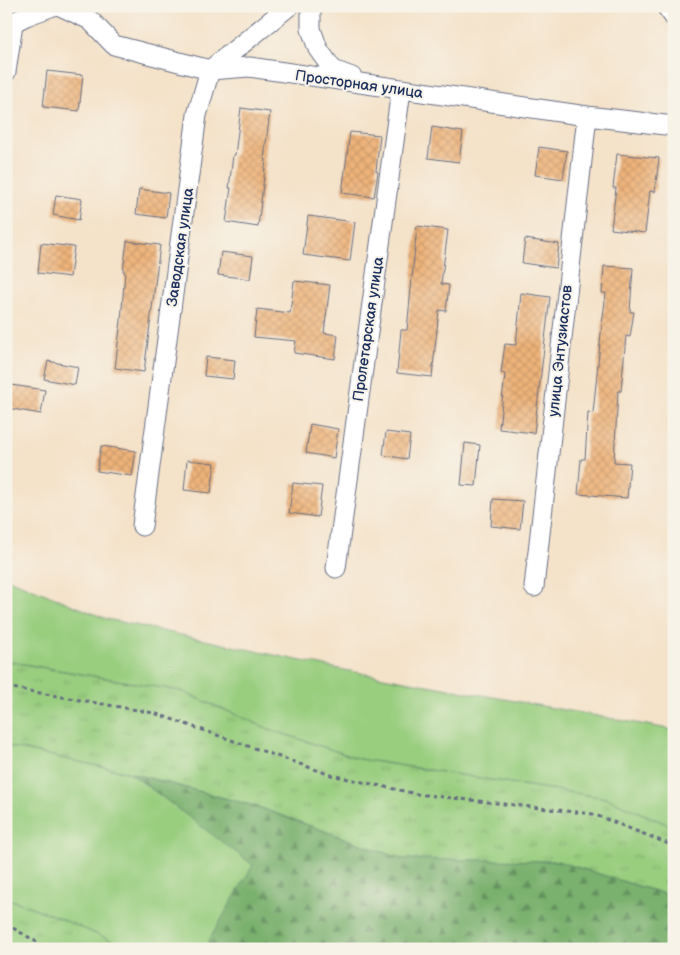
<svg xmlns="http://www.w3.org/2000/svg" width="680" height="955" font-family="'Balsamiq Sans',sans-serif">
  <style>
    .grass { fill: url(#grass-tufts); stroke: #5a7e6e }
    .forest { fill: url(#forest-firs); stroke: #4a7066 }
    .garden { fill: #99ce7f; stroke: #5a7e6e }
    .building { fill: url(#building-cross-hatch) }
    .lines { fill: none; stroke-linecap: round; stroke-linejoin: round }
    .minor-casing { stroke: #676e83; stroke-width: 21 }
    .path { stroke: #676e83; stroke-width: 3; stroke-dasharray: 4 4; stroke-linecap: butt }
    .minor { stroke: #fff; stroke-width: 19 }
    .labels { text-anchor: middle; stroke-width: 4; stroke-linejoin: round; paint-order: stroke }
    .street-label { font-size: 15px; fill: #1b2f5e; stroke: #f7f3e8 }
  </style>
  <defs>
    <pattern id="grass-tufts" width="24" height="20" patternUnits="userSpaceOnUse" patternTransform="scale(1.25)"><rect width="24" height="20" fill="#99ce7f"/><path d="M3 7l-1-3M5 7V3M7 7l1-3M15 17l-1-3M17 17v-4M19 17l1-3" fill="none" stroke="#83b170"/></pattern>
    <pattern id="forest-firs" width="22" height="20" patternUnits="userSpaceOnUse" patternTransform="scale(1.25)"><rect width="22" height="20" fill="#7ab16e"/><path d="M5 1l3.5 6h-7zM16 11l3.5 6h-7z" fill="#63905e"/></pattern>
    <pattern id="building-cross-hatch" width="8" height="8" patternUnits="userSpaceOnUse" patternTransform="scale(1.25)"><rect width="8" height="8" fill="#eeb379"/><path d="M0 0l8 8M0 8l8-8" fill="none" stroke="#cc9a6b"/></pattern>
  </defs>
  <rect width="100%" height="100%" fill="#f7f3e8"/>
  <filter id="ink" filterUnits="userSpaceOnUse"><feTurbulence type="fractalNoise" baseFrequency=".02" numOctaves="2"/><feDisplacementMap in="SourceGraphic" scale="10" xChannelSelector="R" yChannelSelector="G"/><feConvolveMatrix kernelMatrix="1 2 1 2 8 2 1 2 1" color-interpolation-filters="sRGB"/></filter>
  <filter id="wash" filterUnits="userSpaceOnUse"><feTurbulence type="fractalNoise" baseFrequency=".0096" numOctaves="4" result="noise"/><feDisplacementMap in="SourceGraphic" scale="20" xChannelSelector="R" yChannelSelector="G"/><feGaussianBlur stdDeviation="1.12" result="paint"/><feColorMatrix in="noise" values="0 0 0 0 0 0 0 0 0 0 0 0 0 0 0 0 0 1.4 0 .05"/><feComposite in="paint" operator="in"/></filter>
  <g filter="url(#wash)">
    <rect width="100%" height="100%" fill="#f4e2c9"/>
    <g class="grass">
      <path d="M 6,661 L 181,691 L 269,729 L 360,759 L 606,798 L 674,827 L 674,897 L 575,867 L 402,859 L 258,807 L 130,773 L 6,746 Z"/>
      <path d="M 6,898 L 50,914 L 131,949 L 6,949 Z"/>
    </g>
    <path class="forest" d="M 130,773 L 258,807 L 402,859 L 557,861 L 674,897 L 674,949 L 204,949 L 252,865 Z"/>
    <g class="garden">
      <path d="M 6,578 L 107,619 L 339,669 L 674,730 L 674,827 L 606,798 L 360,759 L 269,729 L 181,691 L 6,661 Z"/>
      <path d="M 6,746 L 130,773 L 253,865 L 204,949 L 131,949 L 50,914 L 6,898 Z"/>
    </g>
    <g id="blocks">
      <g class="building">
        <path d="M 47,71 L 83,75 L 79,111 L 43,107 Z"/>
        <path d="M 241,108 L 270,112 L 264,159 L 266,159 L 258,227 L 226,222 L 231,188 L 229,188 L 233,155 L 235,155 Z"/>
        <path d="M 432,127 L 463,132 L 459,162 L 428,158 Z"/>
        <path d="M 350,132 L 380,135 L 376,171 L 378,172 L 374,197 L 342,193 Z"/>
        <path d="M 539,147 L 567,151 L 563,179 L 535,175 Z"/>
        <path d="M 617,154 L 659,158 L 655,192 L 650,191 L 645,233 L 611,229 L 616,188 L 613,188 Z"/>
        <path d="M 139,189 L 169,193 L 166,218 L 136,214 Z"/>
        <path d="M 56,195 L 82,199 L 79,220 L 53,215 Z"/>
        <path d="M 308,216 L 355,222 L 350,261 L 303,255 Z"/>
        <path d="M 417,226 L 448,230 L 441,284 L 449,285 L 446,311 L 439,310 L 432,377 L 397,373 L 401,330 L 407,330 Z"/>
        <path d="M 525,239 L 559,244 L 556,268 L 522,263 Z"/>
        <path d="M 127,241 L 160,245 L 144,372 L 115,368 L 121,320 L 125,272 L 123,271 Z"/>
        <path d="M 41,243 L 74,247 L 70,277 L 38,273 Z"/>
        <path d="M 221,252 L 253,256 L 250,279 L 218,275 Z"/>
        <path d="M 604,266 L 633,268 L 630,312 L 634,312 L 630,337 L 626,336 L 621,391 L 618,391 L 614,462 L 630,463 L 627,498 L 578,494 L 581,459 L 585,459 L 588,412 L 593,413 L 601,333 L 606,293 L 602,293 Z"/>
        <path d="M 294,281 L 330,285 L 324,333 L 338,335 L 335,359 L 294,353 L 296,341 L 254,337 L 257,309 L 290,313 Z"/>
        <path d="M 521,293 L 550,297 L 534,433 L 499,429 L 505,374 L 501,373 L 505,344 L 516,345 Z"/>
        <path d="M 206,357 L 235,360 L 233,379 L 204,376 Z"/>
        <path d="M 48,361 L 78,367 L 75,385 L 44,379 Z"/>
        <path d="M 11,385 L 45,390 L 41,414 L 7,408 Z"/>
        <path d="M 310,424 L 338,429 L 334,458 L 306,453 Z"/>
        <path d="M 386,432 L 410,435 L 407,459 L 383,455 Z"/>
        <path d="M 465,443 L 480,445 L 476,486 L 461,485 Z"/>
        <path d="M 101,446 L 136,451 L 132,476 L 97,471 Z"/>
        <path d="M 187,460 L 215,463 L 211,493 L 184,490 Z"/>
        <path d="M 293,483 L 322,486 L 318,517 L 289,513 Z"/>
        <path d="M 493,499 L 523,501 L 520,529 L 491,526 Z"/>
      </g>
    </g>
  </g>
  <g filter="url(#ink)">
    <use href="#blocks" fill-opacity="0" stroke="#676e83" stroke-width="1"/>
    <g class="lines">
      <g class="minor-casing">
        <g id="minor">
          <path d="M 60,6 L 90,20 L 114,45 L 210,70 L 249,67 L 587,116 L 674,126"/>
          <path d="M 311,6 L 311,29 L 318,49 L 333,70 L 352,77"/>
          <path d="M 666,6 L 674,17"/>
          <path d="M 6,26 L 26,16 L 53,6"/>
          <path d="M 6,72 L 13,24"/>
          <path d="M 142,526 L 197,115 L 210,70 L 289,6"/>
          <path d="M 336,568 L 401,90"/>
          <path d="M 534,587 L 587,116"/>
        </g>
      </g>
      <g class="path">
        <path d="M 6,687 L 154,713 L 331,775 L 417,794 L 593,814 L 674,846"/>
        <path d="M 6,924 L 49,949"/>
      </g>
      <use href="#minor" class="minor"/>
    </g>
  </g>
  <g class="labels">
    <g class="street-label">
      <text transform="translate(359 84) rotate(8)" y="5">Просторная улица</text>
      <text transform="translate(180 247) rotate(-82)" y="5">Заводская улица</text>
      <text transform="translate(368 329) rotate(-82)" y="5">Пролетарская улица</text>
      <text transform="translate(560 351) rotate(-84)" y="5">улица Энтузиастов</text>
    </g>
  </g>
  <rect width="680" height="955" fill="none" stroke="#f7f3e8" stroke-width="25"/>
</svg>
